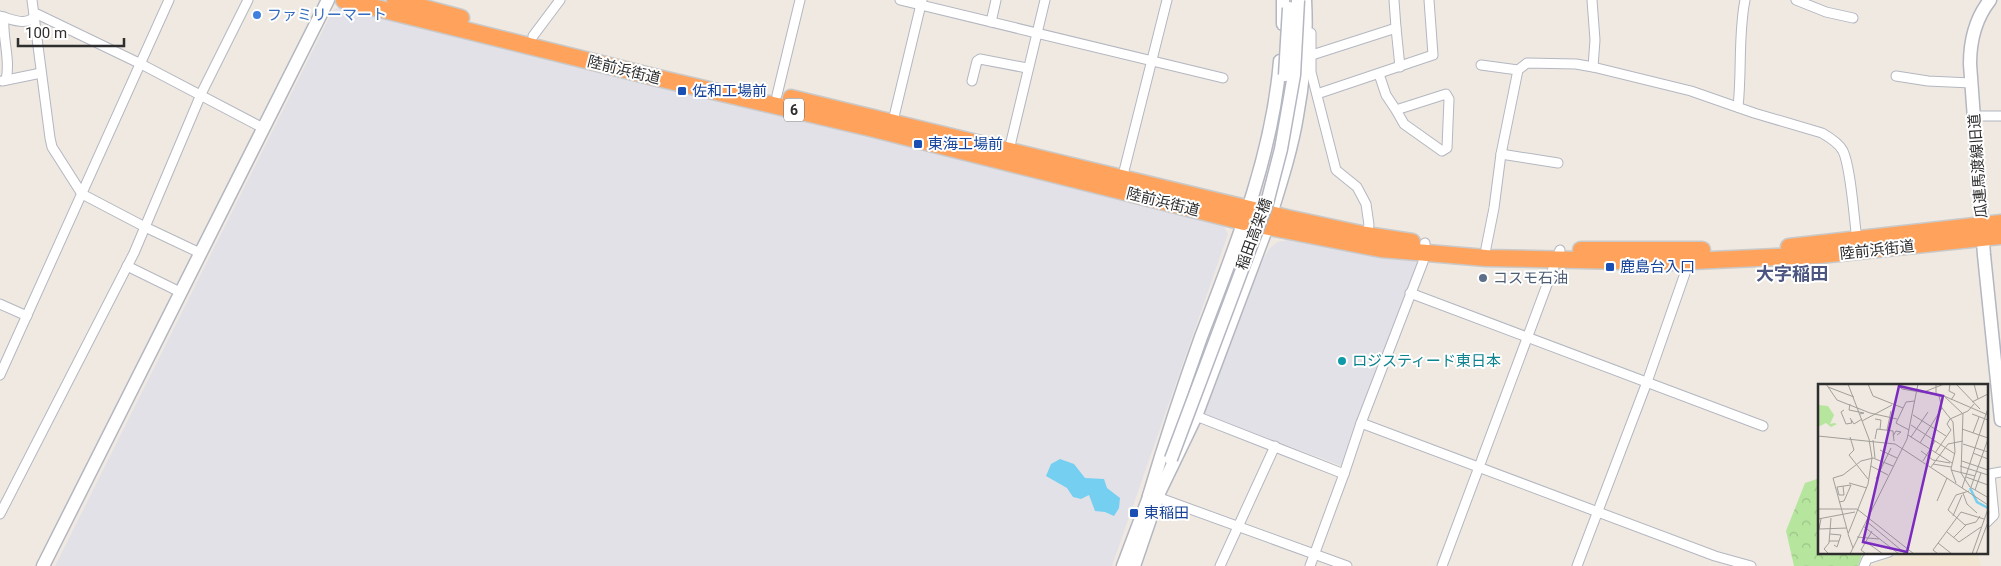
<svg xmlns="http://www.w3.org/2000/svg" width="2001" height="566" font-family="Roboto,'Noto Sans JP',sans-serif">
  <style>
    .industrial { fill: #e3e1e8 }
    .education { fill: #f0e6d1 }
    .forest { fill: url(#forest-crowns) }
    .water { fill: #75cff0 }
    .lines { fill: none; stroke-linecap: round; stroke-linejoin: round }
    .street-casing { stroke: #b4b7c1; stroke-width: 11 }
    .secondary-casing { stroke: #b4b7c1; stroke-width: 15 }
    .highway-casing { stroke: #c9c9c9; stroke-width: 19 }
    .street { stroke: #fff; stroke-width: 9 }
    .secondary { stroke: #fff; stroke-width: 12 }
    .highway { stroke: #ffa35c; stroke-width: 16 }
    .secondary-bridge-casing { stroke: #b4b7c1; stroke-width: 15; stroke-linecap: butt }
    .secondary-bridge { stroke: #fff; stroke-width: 12 }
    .shop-dot { fill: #3f7fe0; stroke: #fff; stroke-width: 2 }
    .transit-dot { fill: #1a4fb4; stroke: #fff; stroke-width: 2 }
    .service-dot { fill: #5c6f8a; stroke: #fff; stroke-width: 2 }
    .culture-dot { fill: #0f9aa8; stroke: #fff; stroke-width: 2 }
    .labels { text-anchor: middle; stroke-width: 4; stroke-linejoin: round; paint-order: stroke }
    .shield { fill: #fff; stroke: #6d6d6d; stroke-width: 1 }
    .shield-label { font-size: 14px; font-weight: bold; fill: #2e2e2e }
    .shop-label { font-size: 15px; fill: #366cbe; stroke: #fff; text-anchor: start }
    .street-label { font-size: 15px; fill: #2e2e2e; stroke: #fff }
    .transit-label { font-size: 15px; fill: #164399; stroke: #fff; text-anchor: start }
    .service-label { font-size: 15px; fill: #4e5e75; stroke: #fff; text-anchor: start }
    .culture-label { font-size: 15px; fill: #0d838f; stroke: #fff; text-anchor: start }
    .quarter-label { font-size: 18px; font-weight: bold; fill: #4d5680; stroke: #fff }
    .inset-river { fill: none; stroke: #75cff0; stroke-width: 2.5 }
    .inset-road { fill: none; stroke: #a29e99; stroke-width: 1 }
    .view { fill: #7b2cbf; fill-opacity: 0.15; stroke: #7b2cbf; stroke-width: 2.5 }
    .inset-edge { fill: none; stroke: #2e2e2e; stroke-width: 2.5 }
  </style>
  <defs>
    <pattern id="forest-crowns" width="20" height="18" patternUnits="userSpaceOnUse" patternTransform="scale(1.25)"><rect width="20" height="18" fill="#b6e59e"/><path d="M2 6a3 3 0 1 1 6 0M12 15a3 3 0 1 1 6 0" fill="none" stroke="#9dc588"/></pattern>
  </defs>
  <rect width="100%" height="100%" fill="#efe9e1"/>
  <g class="industrial">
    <path d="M 343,6 L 658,87 L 1222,222 L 1228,234 L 1112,566 L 55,566 L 333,10 Z"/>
    <path d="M 1288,240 L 1338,249 L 1420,259 L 1342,466 L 1202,414 L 1257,270 L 1269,249 L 1277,242 Z"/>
  </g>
  <path class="education" d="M 1906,552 L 1977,552 L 1981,566 L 1868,566 Z"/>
  <path class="forest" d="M 1820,478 L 1820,552 L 1863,552 L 1858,566 L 1794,566 L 1786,531 L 1805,483 Z"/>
  <path class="water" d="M 1060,459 L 1074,464 L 1085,478 L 1104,479 L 1107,488 L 1120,498 L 1119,508 L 1114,516 L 1105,512 L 1095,511 L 1089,495 L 1081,499 L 1073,497 L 1067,488 L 1046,476 L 1051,464 Z"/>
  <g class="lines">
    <g class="street-casing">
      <g id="street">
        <path d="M 32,0 L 50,138 L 52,147 L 82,194 L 145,227 L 200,253"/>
        <path d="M 900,0 L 1223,78"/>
        <path d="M 1592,0 L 1595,40 L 1593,67"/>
        <path d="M 1796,0 L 1826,12 L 1853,18"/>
        <path d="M 0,16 C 14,20 27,27 37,14 L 141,64 L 263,128"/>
        <path d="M 4,17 C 2,38 11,60 6,80"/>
        <path d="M 991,22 L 996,0"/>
        <path d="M 1396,28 L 1400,67"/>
        <path d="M 1311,33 L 1311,72 L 1336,170 L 1357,187 L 1366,204 L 1369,225 L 1366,235"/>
        <path d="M 533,36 L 560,0"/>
        <path d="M 1312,55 L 1396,28 L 1394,0"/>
        <path d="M 1481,65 L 1518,70"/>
        <path d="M 1379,74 L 1386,95 L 1396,110 L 1446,94 L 1449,99 L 1447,148 L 1442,151 L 1404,124 L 1396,110"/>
        <path d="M 1896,76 L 1928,81 L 1971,83"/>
        <path d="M 2,81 L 41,73"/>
        <path d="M 972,81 L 977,61 L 980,59 L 1027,68"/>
        <path d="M 1317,94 L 1433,55 L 1429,0"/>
        <path d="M 777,95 L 800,0"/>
        <path d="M 1738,107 C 1742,71 1738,35 1745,0"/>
        <path d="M 1974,116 L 2001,116"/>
        <path d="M 893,121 L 922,0"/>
        <path d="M 1009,150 L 1045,0"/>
        <path d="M 1501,154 L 1558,163"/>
        <path d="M 1122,179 L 1167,0"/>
        <path d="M 1486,248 L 1494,208 L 1501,154 L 1518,70 L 1527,63 L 1576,64 L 1593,67 L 1691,91 L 1754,113 L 1822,133 C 1829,137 1839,143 1843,151 C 1851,168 1854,219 1857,240"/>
        <path d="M 127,266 L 180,292"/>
        <path d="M 1410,293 L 1763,426"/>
        <path d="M 0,304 L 27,316"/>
        <path d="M 0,375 L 169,0"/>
        <path d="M 1196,416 L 1344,474"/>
        <path d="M 1361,423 L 1715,556 L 1751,566"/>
        <path d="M 1157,497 L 1347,566"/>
        <path d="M 0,514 L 134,253 L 202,92 L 248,0"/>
        <path d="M 1987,522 L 1994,515 L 1990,474 L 2001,472"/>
        <path d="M 1220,566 L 1275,446"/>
        <path d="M 1310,566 L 1344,474 L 1361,423 L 1423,262 L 1425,243"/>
        <path d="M 1442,566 L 1560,250"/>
        <path d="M 1577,566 L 1647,382 L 1690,259"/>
        <path d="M 1864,566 L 1867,559 L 1889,552"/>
      </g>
    </g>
    <g class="secondary-casing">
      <g id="secondary">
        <path d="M 1990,0 C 1975,19 1970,40 1970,64 L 1984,255 L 2001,420"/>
        <path d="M 1283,24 L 1283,0"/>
        <path d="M 1149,496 C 1165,442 1182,390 1201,337 C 1235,248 1272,158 1280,61"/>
        <path d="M 1157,497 L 1196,416 L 1267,227 C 1278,191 1291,153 1297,116 C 1304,78 1307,38 1305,0"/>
        <path d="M 43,566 L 328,0"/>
        <path d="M 1123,566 L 1152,489"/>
        <path d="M 1134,566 L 1159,493"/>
      </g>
    </g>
    <g class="highway-casing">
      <g id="highway">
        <path d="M 344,0 L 658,78 L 870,128 L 1244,222 L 1381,249 L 1486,258 L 1670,262 L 1820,255 L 2001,236"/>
        <path d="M 395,0 L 461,18"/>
        <path d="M 791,98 L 1287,218 L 1366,235 L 1412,242"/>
        <path d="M 1789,247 L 2001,223"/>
        <path d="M 1581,250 L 1702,250"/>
      </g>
    </g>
    <use href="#street" class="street"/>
    <use href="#secondary" class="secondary"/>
    <use href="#highway" class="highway"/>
    <g class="secondary-bridge-casing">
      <g id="secondary-bridge">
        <path d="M 1285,75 L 1289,8"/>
        <path d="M 1171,459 L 1267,203 L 1281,149 L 1294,75 L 1298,0"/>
      </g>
    </g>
    <use href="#secondary-bridge" class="secondary-bridge"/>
  </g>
  <circle class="shop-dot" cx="257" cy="15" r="5"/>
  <g class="transit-dot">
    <rect x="677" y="86" width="10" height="10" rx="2.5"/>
    <rect x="913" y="139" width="10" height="10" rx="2.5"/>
    <rect x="1605" y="262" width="10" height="10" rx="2.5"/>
    <rect x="1129" y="508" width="10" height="10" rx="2.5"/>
  </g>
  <circle class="service-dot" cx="1483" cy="278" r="5"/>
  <circle class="culture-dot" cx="1342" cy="361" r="5"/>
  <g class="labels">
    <rect class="shield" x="784" y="98.5" width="20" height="23" rx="4"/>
    <g class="shield-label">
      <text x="794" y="115">6</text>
    </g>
    <g class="shop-label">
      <text x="267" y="20">ファミリーマート</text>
    </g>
    <g class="street-label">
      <text transform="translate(624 70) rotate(14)" y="5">陸前浜街道</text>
      <text transform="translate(1978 166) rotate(-94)" y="5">瓜連馬渡線旧道</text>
      <text transform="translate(1163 202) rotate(14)" y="5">陸前浜街道</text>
      <text transform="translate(1254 234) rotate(-70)" y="5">稲田高架橋</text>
      <text transform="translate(1877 250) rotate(-6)" y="5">陸前浜街道</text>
    </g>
    <g class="transit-label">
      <text x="692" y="96">佐和工場前</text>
      <text x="928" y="149">東海工場前</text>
      <text x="1620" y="272">鹿島台入口</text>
      <text x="1144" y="518">東稲田</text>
    </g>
    <g class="service-label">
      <text x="1493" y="283">コスモ石油</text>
    </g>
    <g class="culture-label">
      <text x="1352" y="366">ロジスティード東日本</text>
    </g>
    <g class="quarter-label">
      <text x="1792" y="280">大字稲田</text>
    </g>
  </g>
  <g transform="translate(1818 384)">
    <rect width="170" height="170" fill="#efe9e1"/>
    <path d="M 0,21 L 10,22 L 16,31 L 12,40 L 16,39 L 19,40 L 13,43 L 8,39 L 0,43 Z" fill="#b6e59e"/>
    <path class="inset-river" d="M 152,104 L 159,118 L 170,124"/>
    <path class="inset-road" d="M 8,0 L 19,16 L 52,29 L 79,35M 30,0 L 51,55 L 54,74 L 50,100 L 30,150 L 35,164M 50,0 L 55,12 L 85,24M 79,0 L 84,5 L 126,12 L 170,31M 132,0 L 131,7 L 137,10 L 133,16M 138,0 L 162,25M 156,0 L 160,15M 10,3 L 36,13M 106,8 L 126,0M 126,12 L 144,29M 154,18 L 170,10M 32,20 L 31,26 L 46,29 L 42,30M 124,24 L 135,38 L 137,68 L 133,85 L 138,99M 26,26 L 23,28 L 28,40 L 34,39 L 33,36M 145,29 L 143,89 L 152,103 L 169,113 L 170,110M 154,30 L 170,36M 95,31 L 128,52M 32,34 L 36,40 L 44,35M 57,35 L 63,36 L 62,45M 44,37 L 74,21M 93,41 L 137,70M 144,45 L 170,54M 69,46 L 73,27M 91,46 L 78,39 L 88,18 L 97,17M 155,49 L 161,33M 90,51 L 134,79M 0,52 L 77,60 L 170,121M 75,52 L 78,47 L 83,48 L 79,51M 32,53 L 36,66 L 31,71 L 50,95M 93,53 L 110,28M 57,55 L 59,45 L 75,47 L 76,57M 55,56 L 57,74M 102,59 L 124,24 L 121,12 L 118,11 L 118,0M 145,60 L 170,68M 62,66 L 79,74M 103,67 L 115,76 L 132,79M 117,69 L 133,46 L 129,40 L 132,35 L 150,27 L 156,20M 155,69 L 170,75M 105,77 L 117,57M 144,77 L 170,86M 115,80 L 133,83M 53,82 L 70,91M 142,82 L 170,91M 113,83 L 130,60 L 145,57M 133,86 L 157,92M 148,93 L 170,101M 58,95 L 73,64M 31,99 L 49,104M 25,102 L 26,111 L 21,111 L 19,103 L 33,101M 153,103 L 170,55M 144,104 L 170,24M 157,106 L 163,89M 151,107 L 138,111 L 130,126 L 147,141 L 158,138 L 162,132M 145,109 L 149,120 L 159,129M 119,117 L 129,94M 21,118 L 26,117 L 33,101M 0,125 L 39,125 L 96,170M 135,132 L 144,111M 0,135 L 37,128M 3,135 L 1,145 L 29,144M 48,137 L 88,170M 45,142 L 81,170M 129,148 L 141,158 L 163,143M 30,149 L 15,94 L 25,91 L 43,77 L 55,74 L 75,82M 12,150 L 23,151 L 21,157M 39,153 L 61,155M 135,154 L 148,141M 11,157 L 21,157 L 19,163 L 16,161M 120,159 L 134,170M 51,160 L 65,170M 11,170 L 6,165 L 11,159 L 13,134M 32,170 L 89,55 L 100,0M 48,170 L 43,166 L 54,147M 120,170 L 115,166 L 143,128 L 166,135M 154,170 L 170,125M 158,170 L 170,138"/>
    <path class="view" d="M 81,2 L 125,12 L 89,168 L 45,158 Z"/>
    <rect width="170" height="170" class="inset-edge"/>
  </g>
  <path d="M18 38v8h106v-8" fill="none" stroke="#2e2e2e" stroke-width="2.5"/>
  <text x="25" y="38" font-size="15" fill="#2e2e2e" stroke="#ffffff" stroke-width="4" paint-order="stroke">100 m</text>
</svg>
